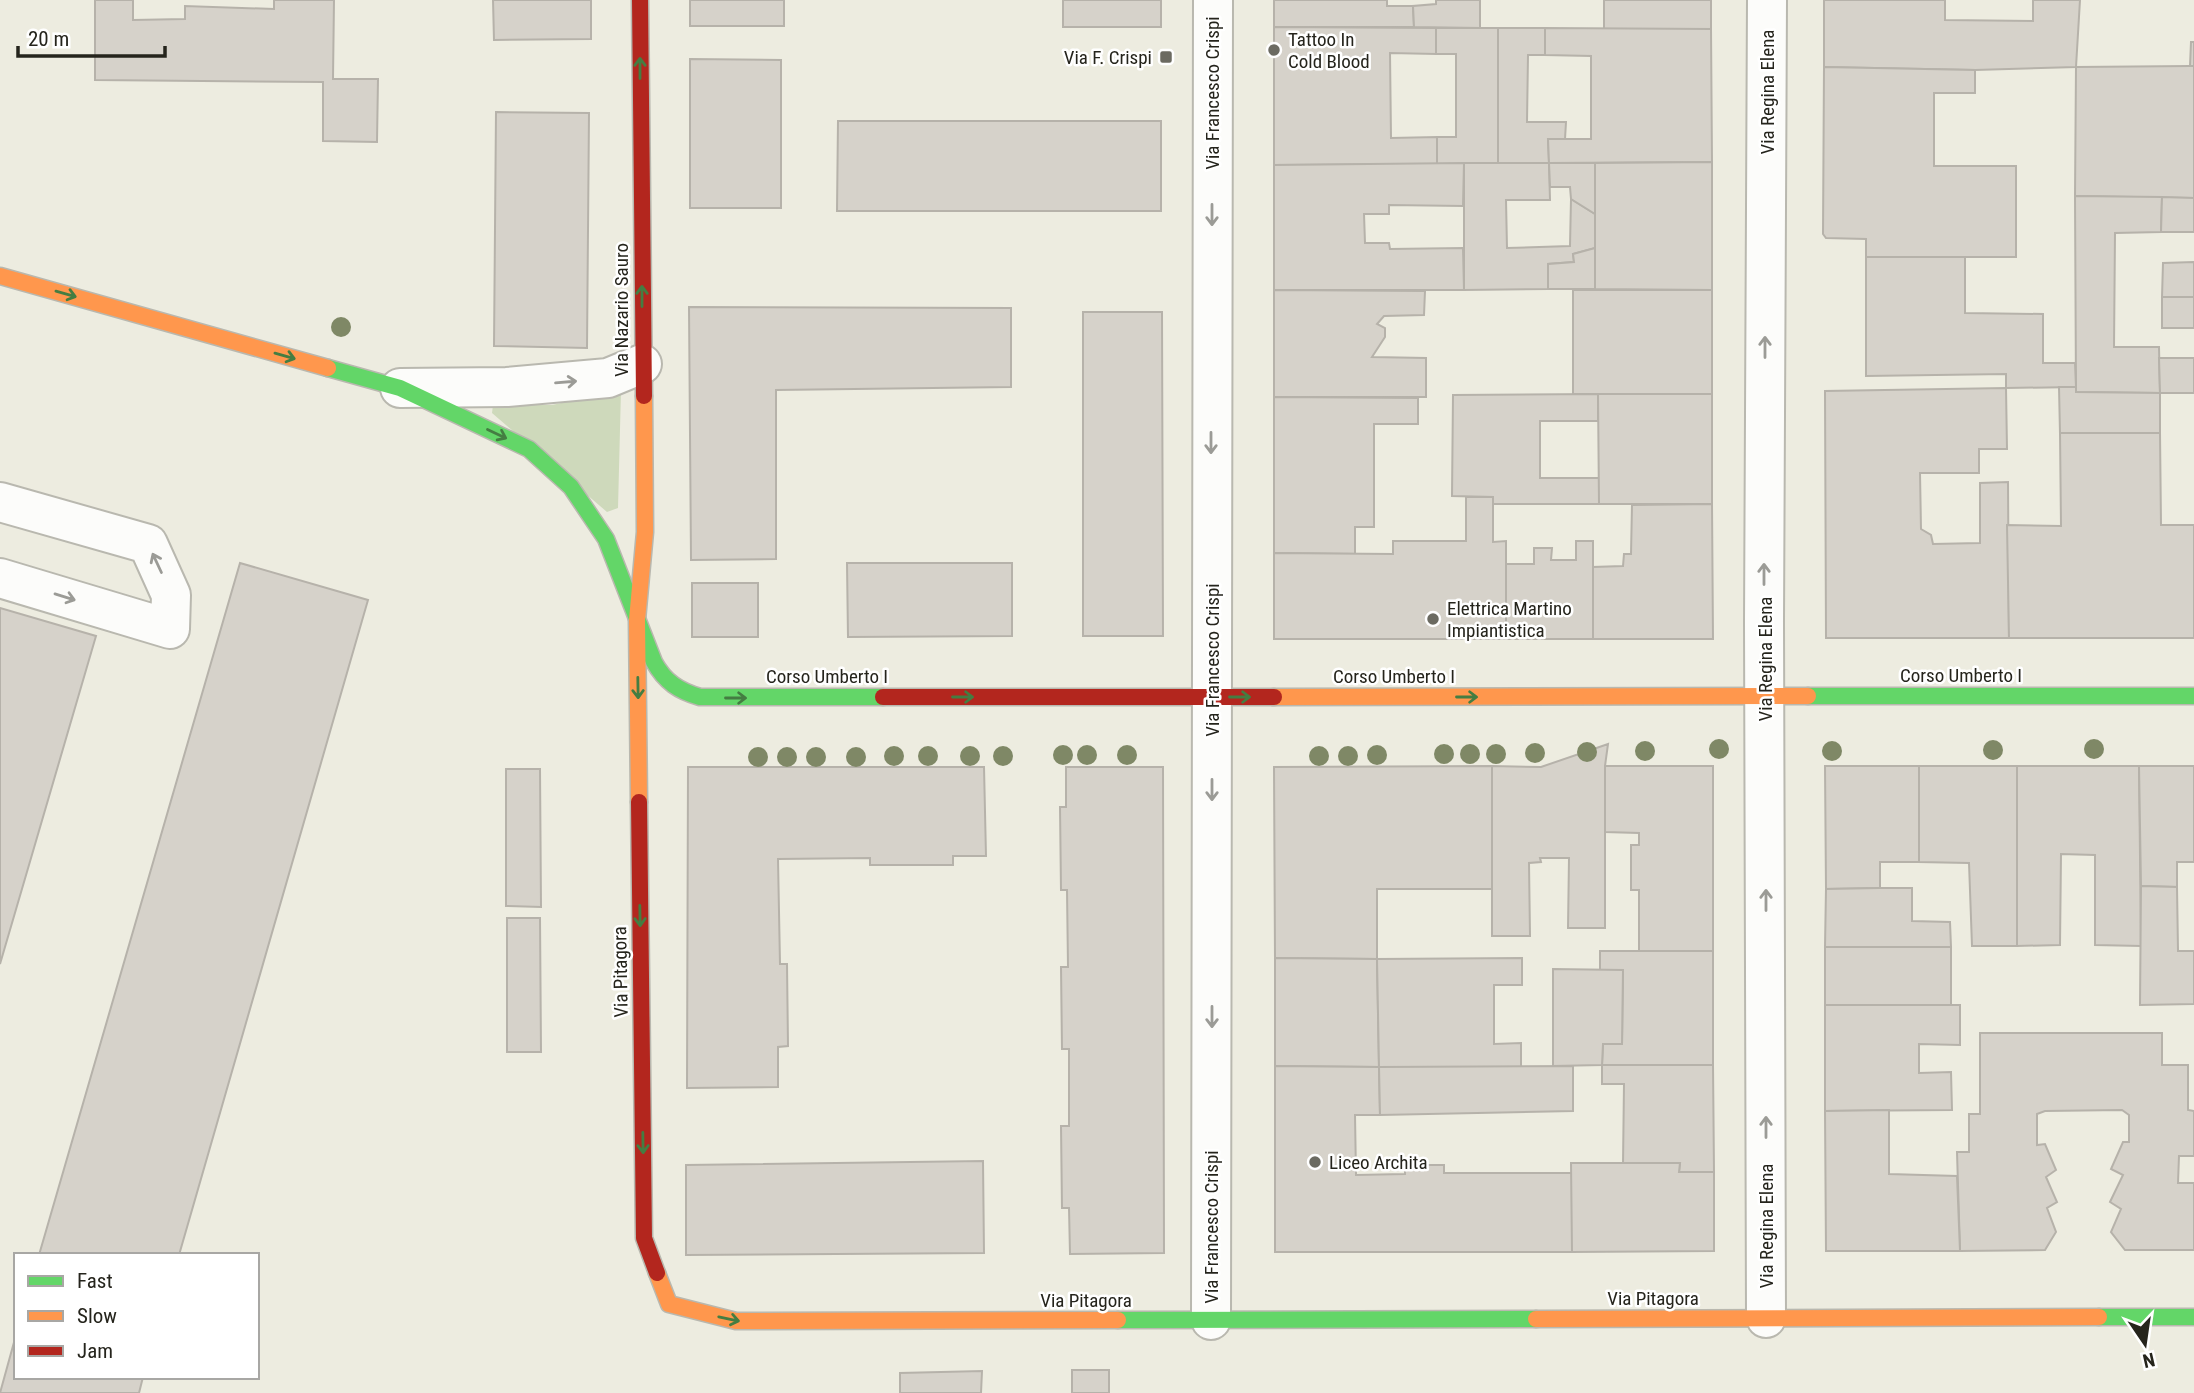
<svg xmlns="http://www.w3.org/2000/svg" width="2194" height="1393" font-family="'Roboto Condensed',sans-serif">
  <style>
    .green { fill: #ced9bb }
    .building { fill: #d6d2ca; stroke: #b6b2aa; stroke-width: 2 }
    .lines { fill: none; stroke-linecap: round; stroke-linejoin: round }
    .street-casing { stroke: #b9b8af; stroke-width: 42 }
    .fast-casing { stroke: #b9b8af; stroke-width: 19 }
    .slow-casing { stroke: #b9b8af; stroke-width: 19 }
    .jam-casing { stroke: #b9b8af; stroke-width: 19 }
    .street { stroke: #fcfcfa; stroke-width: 38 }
    .fast { stroke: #63d668; stroke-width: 16 }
    .slow { stroke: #ff974d; stroke-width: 16 }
    .jam { stroke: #b3261e; stroke-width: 16 }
    .tree { fill: #7f8866 }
    .oneway { stroke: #447d42 }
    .oneway2 { stroke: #9b9b96 }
    .poi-dot { fill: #6b6a61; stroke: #fff; stroke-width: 2.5 }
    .labels { text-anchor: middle; stroke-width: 5; stroke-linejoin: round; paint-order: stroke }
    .poi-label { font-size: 19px; fill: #25241c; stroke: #fff; text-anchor: start }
    .street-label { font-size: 19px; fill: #25241c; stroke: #fff }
  </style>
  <rect width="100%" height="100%" fill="#edece0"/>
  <path class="green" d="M 621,390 L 618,508 L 607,512 L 492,413 L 493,405 L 552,405 Z"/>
  <g class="building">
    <path d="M 95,0 L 133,0 L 133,20 L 185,19 L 185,6 L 274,9 L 274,0 L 334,0 L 333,79 L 378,79 L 377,142 L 323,141 L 323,82 L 95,80 Z"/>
    <path d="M 493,0 L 591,0 L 591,39 L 494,40 Z"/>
    <rect x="690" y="0" width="94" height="26"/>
    <rect x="1063" y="0" width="98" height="27"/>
    <path d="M 1274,0 L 1387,0 L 1387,6 L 1413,6 L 1414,27 L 1274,27 Z"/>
    <path d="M 1436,0 L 1480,0 L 1480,28 L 1414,27 L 1413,6 L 1436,4 Z"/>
    <rect x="1604" y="0" width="107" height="29"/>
    <path d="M 1824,0 L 1945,0 L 1945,20 L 2033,21 L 2033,0 L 2080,0 L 2076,67 L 1975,70 L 1824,67 Z"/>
    <path d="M 1274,27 L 1436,28 L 1436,54 L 1390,53 L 1391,138 L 1437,137 L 1437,164 L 1274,165 Z"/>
    <path d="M 1436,28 L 1498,28 L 1498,163 L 1437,164 L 1437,137 L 1456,137 L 1456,54 L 1436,54 Z"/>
    <path d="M 1498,28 L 1545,28 L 1545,55 L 1528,55 L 1527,122 L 1566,122 L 1565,139 L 1548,139 L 1549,163 L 1498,163 Z"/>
    <path d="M 1545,28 L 1711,29 L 1712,162 L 1549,163 L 1548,139 L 1591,139 L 1591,56 L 1545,55 Z"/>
    <path d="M 2191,42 L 2194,42 L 2194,66 L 2190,66 Z"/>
    <path d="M 690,59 L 781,60 L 781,208 L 690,208 Z"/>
    <path d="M 2190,66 L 2194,66 L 2194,198 L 2075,196 L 2076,67 Z"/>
    <path d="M 1824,67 L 1975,70 L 1975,93 L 1934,93 L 1934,166 L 2016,166 L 2016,257 L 1866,257 L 1866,239 L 1826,238 L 1823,234 Z"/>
    <path d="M 496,112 L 589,113 L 587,348 L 494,346 Z"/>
    <path d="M 838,121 L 1161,121 L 1161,211 L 837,211 Z"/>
    <path d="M 1712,162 L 1712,290 L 1595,289 L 1595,163 Z"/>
    <path d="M 1464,163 L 1549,163 L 1550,200 L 1506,200 L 1507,248 L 1570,246 L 1571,199 L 1595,214 L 1595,248 L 1573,254 L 1574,262 L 1548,264 L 1548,289 L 1464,290 Z"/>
    <path d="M 1464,163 L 1463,206 L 1389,205 L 1389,214 L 1364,214 L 1365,243 L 1389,243 L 1390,249 L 1463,248 L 1464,290 L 1274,290 L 1274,165 Z"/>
    <path d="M 1549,163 L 1595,163 L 1595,214 L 1571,199 L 1570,187 L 1550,187 Z"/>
    <path d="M 2075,196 L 2162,197 L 2161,232 L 2115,233 L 2114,347 L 2159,347 L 2160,393 L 2076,392 Z"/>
    <path d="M 2162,197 L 2194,198 L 2194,232 L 2161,232 Z"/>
    <path d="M 1595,248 L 1595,289 L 1548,289 L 1548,264 L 1574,262 L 1573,254 Z"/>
    <path d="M 1866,257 L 1965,257 L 1965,313 L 2043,314 L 2043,363 L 2075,363 L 2076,387 L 2006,388 L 2006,374 L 1866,376 Z"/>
    <path d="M 2194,262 L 2194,297 L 2162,297 L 2163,263 Z"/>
    <path d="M 1274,290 L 1425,291 L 1424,315 L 1384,316 L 1377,324 L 1385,328 L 1385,337 L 1372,357 L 1426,358 L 1426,397 L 1274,397 Z"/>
    <rect x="1573" y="290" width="139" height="104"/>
    <rect x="2162" y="297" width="32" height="31"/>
    <path d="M 689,307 L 1011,308 L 1011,387 L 776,390 L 776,559 L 691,560 Z"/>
    <path d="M 1083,312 L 1162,312 L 1163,636 L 1083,636 Z"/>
    <path d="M 2159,358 L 2194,358 L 2194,393 L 2160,393 Z"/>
    <path d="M 2059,387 L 2076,387 L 2076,392 L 2160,393 L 2160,433 L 2060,433 Z"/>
    <path d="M 2006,388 L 2007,449 L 1979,449 L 1979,473 L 1920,473 L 1921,529 L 1931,535 L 1933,544 L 1980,543 L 1980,483 L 2008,482 L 2009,638 L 1826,638 L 1825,391 Z"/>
    <path d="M 1598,394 L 1598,421 L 1540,421 L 1540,478 L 1599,478 L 1599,504 L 1493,504 L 1493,497 L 1452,496 L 1453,395 Z"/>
    <path d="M 1598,394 L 1712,394 L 1712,504 L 1599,504 Z"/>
    <path d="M 1274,397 L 1418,398 L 1418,424 L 1374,424 L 1374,527 L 1355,527 L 1355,554 L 1274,553 Z"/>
    <path d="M 2060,433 L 2160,433 L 2161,525 L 2194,525 L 2194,638 L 2009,638 L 2007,525 L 2061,526 Z"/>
    <path d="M 1466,497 L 1493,497 L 1493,542 L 1506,541 L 1506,639 L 1274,639 L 1274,553 L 1393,554 L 1393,541 L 1466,541 Z"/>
    <path d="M 1712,504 L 1713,639 L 1593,639 L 1593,567 L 1623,566 L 1624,554 L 1631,554 L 1632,505 Z"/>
    <path d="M 1576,541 L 1593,541 L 1593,639 L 1506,639 L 1506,564 L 1534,564 L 1534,548 L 1552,548 L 1551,560 L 1576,560 Z"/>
    <path d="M 240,563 L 368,600 L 179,1255 L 39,1255 Z"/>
    <path d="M 847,563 L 1012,563 L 1012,636 L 848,637 Z"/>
    <rect x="692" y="583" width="66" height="54"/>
    <path d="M 0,608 L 96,636 L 0,964 Z"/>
    <path d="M 1608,744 L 1605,766 L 1605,928 L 1568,928 L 1569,858 L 1540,858 L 1541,862 L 1529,863 L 1530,936 L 1492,936 L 1492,766 L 1541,767 Z"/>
    <path d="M 1492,766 L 1492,889 L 1377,889 L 1377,959 L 1275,958 L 1274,767 Z"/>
    <path d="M 1605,766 L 1713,766 L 1713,951 L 1639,951 L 1639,890 L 1631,890 L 1631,845 L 1639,845 L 1639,833 L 1605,832 Z"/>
    <path d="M 1825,766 L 1919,766 L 1919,862 L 1880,862 L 1880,888 L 1826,889 Z"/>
    <path d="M 1919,766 L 2017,766 L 2017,946 L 1972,946 L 1969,863 L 1919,862 Z"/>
    <path d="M 2017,766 L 2139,766 L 2141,946 L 2095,945 L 2095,855 L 2061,854 L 2060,945 L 2017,946 Z"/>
    <path d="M 2139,766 L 2194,766 L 2194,862 L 2177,862 L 2177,887 L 2141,886 Z"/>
    <path d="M 688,767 L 984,767 L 986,856 L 953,856 L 953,865 L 870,865 L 870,858 L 778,859 L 780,964 L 787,964 L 788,1046 L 778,1047 L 778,1087 L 687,1088 Z"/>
    <path d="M 1066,767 L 1163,767 L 1164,1253 L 1070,1254 L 1069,1208 L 1062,1208 L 1061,1126 L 1069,1126 L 1069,1049 L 1062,1049 L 1061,967 L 1068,967 L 1067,890 L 1061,890 L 1060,807 L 1066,807 Z"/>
    <path d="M 506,769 L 540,769 L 541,907 L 506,906 Z"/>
    <path d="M 2141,886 L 2177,887 L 2178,951 L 2194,951 L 2194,1004 L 2140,1005 Z"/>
    <path d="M 1880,888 L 1912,888 L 1912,921 L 1950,922 L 1951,947 L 1825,947 L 1826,889 Z"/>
    <path d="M 507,918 L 540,918 L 541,1052 L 507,1052 Z"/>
    <rect x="1825" y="947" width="126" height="58"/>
    <path d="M 1600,951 L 1713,951 L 1713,1065 L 1602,1065 L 1603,1044 L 1622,1044 L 1623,970 L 1600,970 Z"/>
    <path d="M 1275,958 L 1377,959 L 1379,1067 L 1275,1066 Z"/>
    <path d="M 1522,958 L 1522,985 L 1494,985 L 1494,1044 L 1521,1043 L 1521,1067 L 1379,1067 L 1377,959 Z"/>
    <path d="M 1553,969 L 1623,970 L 1622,1044 L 1603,1044 L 1602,1065 L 1553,1066 Z"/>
    <path d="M 1825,1005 L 1960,1005 L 1960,1045 L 1919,1044 L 1919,1073 L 1951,1072 L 1952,1110 L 1825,1111 Z"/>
    <path d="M 1980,1033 L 2162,1033 L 2162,1065 L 2188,1065 L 2188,1110 L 2194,1111 L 2194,1156 L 2179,1156 L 2178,1183 L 2194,1183 L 2194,1250 L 2125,1250 L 2111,1232 L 2121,1209 L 2110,1202 L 2123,1175 L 2111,1169 L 2123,1142 L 2129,1142 L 2129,1115 L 2122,1110 L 2045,1111 L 2037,1114 L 2037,1145 L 2045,1144 L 2056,1170 L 2046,1177 L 2057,1202 L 2047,1208 L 2056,1232 L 2045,1250 L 1960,1251 L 1957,1152 L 1969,1152 L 1969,1114 L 1980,1114 Z"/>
    <path d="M 1602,1065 L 1713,1065 L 1714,1172 L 1679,1172 L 1680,1163 L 1623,1164 L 1624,1084 L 1602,1084 Z"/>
    <path d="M 1275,1066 L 1379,1067 L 1380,1115 L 1355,1115 L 1356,1175 L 1405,1174 L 1405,1165 L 1444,1165 L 1444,1173 L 1572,1173 L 1572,1252 L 1275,1252 Z"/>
    <path d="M 1573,1066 L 1573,1111 L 1380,1115 L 1379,1067 Z"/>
    <path d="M 1889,1110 L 1889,1174 L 1957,1176 L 1960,1251 L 1826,1251 L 1825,1111 Z"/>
    <path d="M 983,1161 L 984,1253 L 686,1255 L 686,1165 Z"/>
    <path d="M 1571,1163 L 1680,1163 L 1679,1172 L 1714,1172 L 1714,1251 L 1572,1252 Z"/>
    <path d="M 16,1335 L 16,1377 L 143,1377 L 139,1393 L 0,1393 Z"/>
    <rect x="1072" y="1370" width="37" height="23"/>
    <path d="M 982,1371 L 981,1393 L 900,1393 L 900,1373 Z"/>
  </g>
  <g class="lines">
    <g class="street-casing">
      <g id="street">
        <path d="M 400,388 L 507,387 L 608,378 L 642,364"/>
        <path d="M 0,502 L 148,544 L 171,595 L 170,629 L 0,578"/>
        <path d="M 1766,1318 L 1764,622 L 1767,0"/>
        <path d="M 1211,1320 L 1213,0"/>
      </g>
    </g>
    <g class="fast-casing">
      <g id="fast">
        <path d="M 328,368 L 400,388 L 529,449 L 571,487 L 606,539 L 654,662 C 665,682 679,691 700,697 L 883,697"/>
        <path d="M 1808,696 L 2194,696"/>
        <path d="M 2099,1317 L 2194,1317"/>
        <path d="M 1118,1320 L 1536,1319"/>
      </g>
    </g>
    <g class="slow-casing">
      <g id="slow">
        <path d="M 0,276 L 328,368"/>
        <path d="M 1274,697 L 1808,696"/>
        <path d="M 639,802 L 637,620 L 645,532 L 644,396"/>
        <path d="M 657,1273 L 669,1304 L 736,1321 L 1118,1320"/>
        <path d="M 1536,1319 L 2099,1317"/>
      </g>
    </g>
    <g class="jam-casing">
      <g id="jam">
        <path d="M 640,0 L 644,396"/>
        <path d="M 883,697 L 1274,697"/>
        <path d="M 639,802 L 644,1238 L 657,1273"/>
      </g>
    </g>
    <use href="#street" class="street"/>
    <use href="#fast" class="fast"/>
    <use href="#slow" class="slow"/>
    <use href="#jam" class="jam"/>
  </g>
  <g class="tree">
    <circle cx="341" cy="327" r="10"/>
    <circle cx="1719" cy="749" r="10"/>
    <circle cx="2094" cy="749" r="10"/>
    <circle cx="1993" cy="750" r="10"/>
    <circle cx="1645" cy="751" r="10"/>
    <circle cx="1832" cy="751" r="10"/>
    <circle cx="1587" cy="752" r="10"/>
    <circle cx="1535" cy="753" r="10"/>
    <circle cx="1444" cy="754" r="10"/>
    <circle cx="1470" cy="754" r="10"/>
    <circle cx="1496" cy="754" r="10"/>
    <circle cx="1063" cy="755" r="10"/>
    <circle cx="1087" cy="755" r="10"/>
    <circle cx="1127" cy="755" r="10"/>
    <circle cx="1377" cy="755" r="10"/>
    <circle cx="894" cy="756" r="10"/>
    <circle cx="928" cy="756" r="10"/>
    <circle cx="970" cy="756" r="10"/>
    <circle cx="1003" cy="756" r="10"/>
    <circle cx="1319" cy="756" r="10"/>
    <circle cx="1348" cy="756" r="10"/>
    <circle cx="758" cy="757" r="10"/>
    <circle cx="787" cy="757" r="10"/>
    <circle cx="816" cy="757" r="10"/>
    <circle cx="856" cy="757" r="10"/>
  </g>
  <defs><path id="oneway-shaft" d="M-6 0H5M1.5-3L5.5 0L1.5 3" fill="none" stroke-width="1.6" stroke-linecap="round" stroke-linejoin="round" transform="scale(1.75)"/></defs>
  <g class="oneway">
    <use href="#oneway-shaft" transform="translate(640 68) rotate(-90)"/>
    <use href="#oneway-shaft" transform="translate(66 294) rotate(16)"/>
    <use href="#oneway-shaft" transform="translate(642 296) rotate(-90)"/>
    <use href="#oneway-shaft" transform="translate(285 356) rotate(16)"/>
    <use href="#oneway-shaft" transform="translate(497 434) rotate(25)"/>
    <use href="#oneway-shaft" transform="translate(638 688) rotate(89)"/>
    <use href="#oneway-shaft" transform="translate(963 697)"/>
    <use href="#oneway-shaft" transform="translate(1240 697)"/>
    <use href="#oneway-shaft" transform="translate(1467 697)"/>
    <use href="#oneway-shaft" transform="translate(736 698)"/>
    <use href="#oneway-shaft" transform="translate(640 916) rotate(89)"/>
    <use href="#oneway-shaft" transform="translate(643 1143) rotate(89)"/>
    <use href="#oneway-shaft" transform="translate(729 1319) rotate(12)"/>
  </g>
  <g class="oneway2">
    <use href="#oneway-shaft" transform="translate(1212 215) rotate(90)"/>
    <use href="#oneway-shaft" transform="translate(1765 347) rotate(-90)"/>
    <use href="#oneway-shaft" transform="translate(566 382) rotate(-5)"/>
    <use href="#oneway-shaft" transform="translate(1211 443) rotate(90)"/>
    <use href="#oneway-shaft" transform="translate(157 563) rotate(-115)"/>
    <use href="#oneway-shaft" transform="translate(1764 574) rotate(-90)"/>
    <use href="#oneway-shaft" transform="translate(65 597) rotate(17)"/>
    <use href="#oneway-shaft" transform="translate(1212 790) rotate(90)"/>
    <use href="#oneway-shaft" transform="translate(1766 900) rotate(-90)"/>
    <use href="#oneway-shaft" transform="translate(1212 1017) rotate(90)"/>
    <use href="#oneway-shaft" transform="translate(1766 1127) rotate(-90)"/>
  </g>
  <g class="poi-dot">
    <circle cx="1274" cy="50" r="7"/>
    <rect x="1159" y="50" width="14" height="14" rx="3.5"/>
    <circle cx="1433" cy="619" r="7"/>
    <circle cx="1315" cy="1162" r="7"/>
  </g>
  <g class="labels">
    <g class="poi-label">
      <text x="1288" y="46">Tattoo In<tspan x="1288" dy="22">Cold Blood</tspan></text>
      <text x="1152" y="64" text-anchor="end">Via F. Crispi</text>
      <text x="1447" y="615">Elettrica Martino<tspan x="1447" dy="22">Impiantistica</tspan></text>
      <text x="1329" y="1169">Liceo Archita</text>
    </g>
    <g class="street-label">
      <text transform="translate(1767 92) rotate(-90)" y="7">Via Regina Elena</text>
      <text transform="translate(1212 93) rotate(-90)" y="7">Via Francesco Crispi</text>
      <text transform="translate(621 310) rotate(-90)" y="7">Via Nazario Sauro</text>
      <text transform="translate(1765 659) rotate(-90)" y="7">Via Regina Elena</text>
      <text transform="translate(1212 660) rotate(-90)" y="7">Via Francesco Crispi</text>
      <text x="1961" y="682">Corso Umberto I</text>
      <text x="827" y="683">Corso Umberto I</text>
      <text x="1394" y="683">Corso Umberto I</text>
      <text transform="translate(620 972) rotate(-91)" y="7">Via Pitagora</text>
      <text transform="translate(1766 1226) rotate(-90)" y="7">Via Regina Elena</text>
      <text transform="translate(1211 1227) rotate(-90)" y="7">Via Francesco Crispi</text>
      <text x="1653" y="1305">Via Pitagora</text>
      <text x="1086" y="1307">Via Pitagora</text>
    </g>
  </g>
  <rect x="14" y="1253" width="245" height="126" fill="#ffffff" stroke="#a8a7a4" stroke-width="2"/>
  <rect x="28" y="1276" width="35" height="10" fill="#63d668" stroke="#a8a7a4" stroke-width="2"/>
  <text x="77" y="1288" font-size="21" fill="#25241c">Fast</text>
  <rect x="28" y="1311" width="35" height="10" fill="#ff974d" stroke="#a8a7a4" stroke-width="2"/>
  <text x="77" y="1323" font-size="21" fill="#25241c">Slow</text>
  <rect x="28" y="1346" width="35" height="10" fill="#b3261e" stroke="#a8a7a4" stroke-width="2"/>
  <text x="77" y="1358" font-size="21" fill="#25241c">Jam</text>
  <g transform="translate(2145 1344) rotate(167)" stroke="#ffffff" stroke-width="5" paint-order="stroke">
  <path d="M0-5L12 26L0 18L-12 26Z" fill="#25241c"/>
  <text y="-10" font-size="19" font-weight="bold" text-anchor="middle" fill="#25241c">N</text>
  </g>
  <path d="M18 46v10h147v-10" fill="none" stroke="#25241c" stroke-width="3.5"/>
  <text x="28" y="46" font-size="21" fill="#25241c" stroke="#ffffff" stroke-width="5" paint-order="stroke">20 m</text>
</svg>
